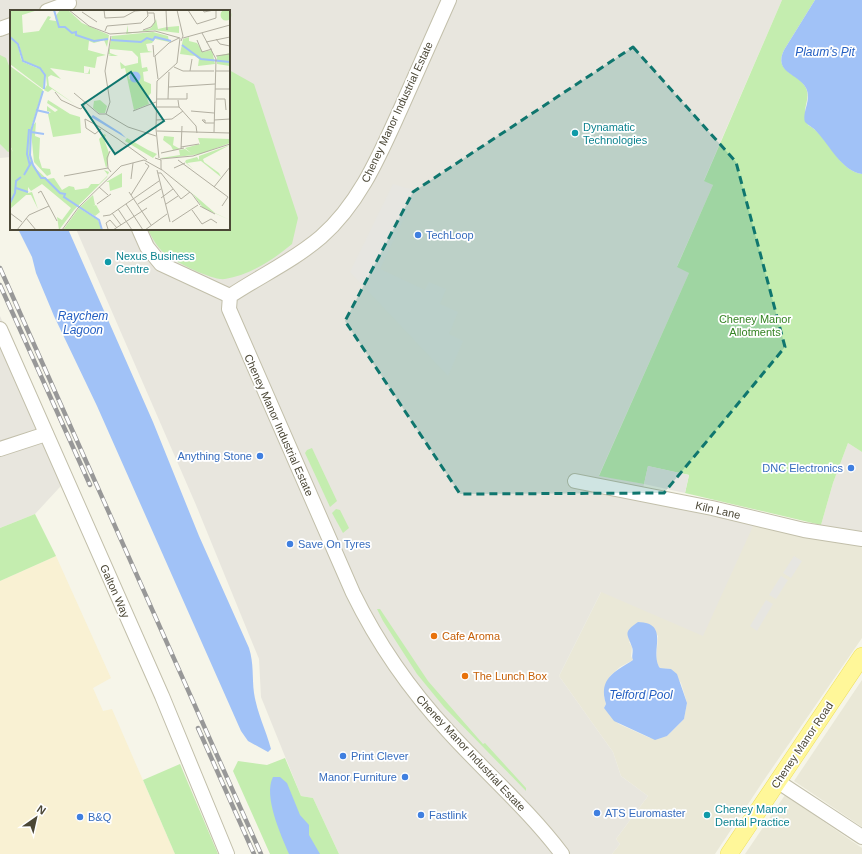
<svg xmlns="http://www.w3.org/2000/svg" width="862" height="854" font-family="Arial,sans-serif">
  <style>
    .residential { fill: #eae8d7; fill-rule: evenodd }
    .commercial { fill: #f9f1d3 }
    .industrial { fill: #e8e6de }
    .green { fill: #c4edaf }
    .parking { fill: #e7e6e1 }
    .water { fill: #a1c2f7 }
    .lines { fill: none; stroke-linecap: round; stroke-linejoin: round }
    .minor-casing { stroke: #c2bfaa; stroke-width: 16 }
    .major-casing { stroke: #efe15e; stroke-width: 18 }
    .minor { stroke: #fff; stroke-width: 14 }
    .major { stroke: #fff799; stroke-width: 17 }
    .rail-casing { stroke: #989898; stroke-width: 4.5 }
    .rail { stroke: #fff; stroke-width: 3; stroke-dasharray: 9; stroke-linecap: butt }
    .marked { fill: #0f766e; fill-opacity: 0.2; stroke: #0f766e; stroke-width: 3; stroke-dasharray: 8 5; stroke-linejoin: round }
    .culture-dot { fill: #0f9aa8; stroke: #fff; stroke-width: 1.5 }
    .shop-dot { fill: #3f7fe0; stroke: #fff; stroke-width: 1.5 }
    .food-dot { fill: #e8710a; stroke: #fff; stroke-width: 1.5 }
    .labels { text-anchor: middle; stroke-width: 3.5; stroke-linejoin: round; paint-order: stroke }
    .street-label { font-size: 11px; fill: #4b4736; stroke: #fff }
    .culture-label { font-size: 11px; fill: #0d838f; stroke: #fff; text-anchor: start }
    .shop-label { font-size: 11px; fill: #366cbe; stroke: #fff; text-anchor: start }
    .park-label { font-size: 11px; fill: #348323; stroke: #fff }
    .food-label { font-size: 11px; fill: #c56008; stroke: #fff; text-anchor: start }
    .water-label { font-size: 12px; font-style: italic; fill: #245fc2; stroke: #fff }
    .inset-river { fill: none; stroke: #a1c2f7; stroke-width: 2 }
    .inset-road { fill: none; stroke: #b2afa1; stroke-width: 1 }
    .view { fill: #0f766e; fill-opacity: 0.15; stroke: #0f766e; stroke-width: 2 }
    .inset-edge { fill: none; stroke: #4b4736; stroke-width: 2 }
  </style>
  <rect width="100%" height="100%" fill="#f6f5e9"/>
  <g class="residential">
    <path d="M 754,524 L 862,544 L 862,638 L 766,777 L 715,854 L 612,854 L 620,844 L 616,839 L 648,796 L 621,776 L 613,752 L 559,676 L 601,592 ZM 652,627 L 658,636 L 656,662 L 660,668 L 671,669 L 681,683 L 687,703 L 684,719 L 667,736 L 650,738 L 619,724 L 604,708 L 606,704 L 604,697 L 605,688 L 610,676 L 620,667 L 633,660 L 631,656 L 632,647 L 629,642 Z"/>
    <path d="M 862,680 L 862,827 L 794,781 Z"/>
    <path d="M 785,795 L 862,848 L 862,854 L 745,854 Z"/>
  </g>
  <path class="commercial" d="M 56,556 L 111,678 L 93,688 L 103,711 L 112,709 L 175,854 L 0,854 L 0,581 Z"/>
  <g class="industrial">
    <path d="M 0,0 L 782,0 L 704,180 L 713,185 L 677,266 L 689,273 L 599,475 L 644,484 L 640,499 L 754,524 L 703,636 L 601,592 L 559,676 L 613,752 L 621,776 L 648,796 L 616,839 L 620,844 L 612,854 L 339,854 L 313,798 L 301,796 L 261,697 L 259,659 L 196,505 L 76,229 L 229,229 L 229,11 L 11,11 L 11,157 L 0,158 Z"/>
    <path d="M 0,316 L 71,475 L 35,514 L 0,528 Z"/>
    <path d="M 848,443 L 862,452 L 862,533 L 821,525 L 833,483 Z"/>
  </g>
  <g class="green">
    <path d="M 782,0 L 815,0 L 784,50 C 773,73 798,72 806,88 C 810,97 805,104 805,113 C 805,116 807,121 808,125 C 829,136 837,170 862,174 L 862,452 L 848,443 L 833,483 L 821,525 L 685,493 L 689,475 L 648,466 L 644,484 L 599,476 L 689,273 L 677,267 L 713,185 L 704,181 Z"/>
    <path d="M 0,55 L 6,58 L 11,71 L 11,151 L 8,152 L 0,144 Z"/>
    <path d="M 229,70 L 254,84 L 298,218 L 292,244 C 273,260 250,275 225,279 C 213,281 178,263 168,256 C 159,250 152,239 148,229 L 229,229 Z"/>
    <path d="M 312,448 L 337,501 L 330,507 L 305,453 L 307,450 Z"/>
    <path d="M 336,509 L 340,510 L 349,528 L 343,533 L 332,513 Z"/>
    <path d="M 35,514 L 56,556 L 0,581 L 0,528 Z"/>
    <path d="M 377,609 L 380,609 L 428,681 L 483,744 L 485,743 L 526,788 L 526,791 L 444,707 L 417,674 L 383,621 Z"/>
    <path d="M 285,758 L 301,796 L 313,798 L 339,854 L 270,854 L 233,771 L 238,761 L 267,765 Z"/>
    <path d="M 180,764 L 218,854 L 175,854 L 143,780 Z"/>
  </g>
  <g class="parking">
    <path d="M 393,184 L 417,191 L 380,269 L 425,290 L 429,282 L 446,289 L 440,304 L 458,312 L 449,334 L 463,341 L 448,376 L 350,272 Z"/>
    <path d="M 648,466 L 689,475 L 685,493 L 644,484 Z"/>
    <path d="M 794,556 L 802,561 L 791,578 L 783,573 Z"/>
    <path d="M 781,576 L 788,580 L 776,599 L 769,595 Z"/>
    <path d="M 766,600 L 773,604 L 757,631 L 750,626 Z"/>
  </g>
  <g class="water">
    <path d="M 815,0 L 862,0 L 862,174 C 842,171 830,146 817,132 C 814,128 809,126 805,122 C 802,111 812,100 806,88 C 798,73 773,73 784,50 Z"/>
    <path d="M 18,229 L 68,229 L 153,422 L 199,536 L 249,648 C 254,664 252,677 254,693 C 257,713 266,730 271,749 L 268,752 L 248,741 L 241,731 L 97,406 L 54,316 L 36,273 L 32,257 Z"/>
    <path d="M 638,622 C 671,623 649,652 660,668 L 671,669 L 677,674 L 687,703 L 684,719 L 667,736 L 655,740 L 614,721 L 604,708 L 606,704 C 598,678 615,672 633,660 C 631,656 634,652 632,647 C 628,634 622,633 638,622 Z"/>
    <path d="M 273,777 L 280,777 L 287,783 L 300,815 L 309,825 L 309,835 L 320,854 L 289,854 C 281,835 263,796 273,777 Z"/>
  </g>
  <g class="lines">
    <g class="minor-casing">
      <g id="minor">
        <path d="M 449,0 C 433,36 417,72 401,108 C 380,154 360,203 321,237 C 293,261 260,276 230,296 L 229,309 L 353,593 C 378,644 410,690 448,731 C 485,772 528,809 562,854"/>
        <path d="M 47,11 L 69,3"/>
        <path d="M 0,29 L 11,25"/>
        <path d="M 139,229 L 147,247 L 161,264 L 230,296"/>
        <path d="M 0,329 L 162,696 L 227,854"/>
        <path d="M 0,449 L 46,434"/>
        <path d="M 575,481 L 712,508 L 804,530 L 862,539"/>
        <path d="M 777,781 L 862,837"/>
      </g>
    </g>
    <g class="major-casing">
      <path id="major" d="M 729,854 L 862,656"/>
    </g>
    <use href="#minor" class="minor"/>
    <use href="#major" class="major"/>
    <g class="rail-casing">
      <g id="rail">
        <path d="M 0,268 L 261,854"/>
        <path d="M 0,285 L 90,485"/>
        <path d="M 198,728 L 254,854"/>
      </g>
    </g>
    <use href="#rail" class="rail"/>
  </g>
  <path class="marked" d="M 633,47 L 736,162 L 785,347 L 664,493 L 460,494 L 345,321 L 413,192 Z"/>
  <g class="culture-dot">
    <circle cx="575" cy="133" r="4"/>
    <circle cx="108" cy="262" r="4"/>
    <circle cx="707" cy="815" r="4"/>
  </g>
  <g class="shop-dot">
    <circle cx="418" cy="235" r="4"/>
    <circle cx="260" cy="456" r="4"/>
    <circle cx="851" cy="468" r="4"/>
    <circle cx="290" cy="544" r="4"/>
    <circle cx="343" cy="756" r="4"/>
    <circle cx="405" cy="777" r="4"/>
    <circle cx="597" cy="813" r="4"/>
    <circle cx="421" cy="815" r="4"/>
    <circle cx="80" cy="817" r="4"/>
  </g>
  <g class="food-dot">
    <circle cx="434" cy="636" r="4"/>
    <circle cx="465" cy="676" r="4"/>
  </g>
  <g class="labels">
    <g class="street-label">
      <text transform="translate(397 112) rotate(-65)" y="4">Cheney Manor Industrial Estate</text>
      <text transform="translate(279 425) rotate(66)" y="4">Cheney Manor Industrial Estate</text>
      <text transform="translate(718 510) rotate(13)" y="4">Kiln Lane</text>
      <text transform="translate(115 591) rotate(66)" y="4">Galton Way</text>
      <text transform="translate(802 745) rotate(-56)" y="4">Cheney Manor Road</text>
      <text transform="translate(471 753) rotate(47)" y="4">Cheney Manor Industrial Estate</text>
    </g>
    <g class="culture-label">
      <text x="583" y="131">Dynamatic<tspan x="583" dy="13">Technologies</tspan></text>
      <text x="116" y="260">Nexus Business<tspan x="116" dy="13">Centre</tspan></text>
      <text x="715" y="813">Cheney Manor<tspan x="715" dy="13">Dental Practice</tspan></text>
    </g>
    <g class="shop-label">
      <text x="426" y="239">TechLoop</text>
      <text x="252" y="460" text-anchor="end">Anything Stone</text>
      <text x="843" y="472" text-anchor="end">DNC Electronics</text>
      <text x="298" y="548">Save On Tyres</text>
      <text x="351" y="760">Print Clever</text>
      <text x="397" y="781" text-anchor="end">Manor Furniture</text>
      <text x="605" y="817">ATS Euromaster</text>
      <text x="429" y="819">Fastlink</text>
      <text x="88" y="821">B&amp;Q</text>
    </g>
    <g class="park-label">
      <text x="755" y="323">Cheney Manor<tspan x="755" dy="13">Allotments</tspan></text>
    </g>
    <g class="food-label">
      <text x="442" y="640">Cafe Aroma</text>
      <text x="473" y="680">The Lunch Box</text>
    </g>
    <g class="water-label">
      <text x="825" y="56">Plaum's Pit</text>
      <text x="83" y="320">Raychem<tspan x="83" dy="14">Lagoon</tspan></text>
      <text x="641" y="699">Telford Pool</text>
    </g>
  </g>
  <g transform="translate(10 10)">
    <rect width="220" height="220" fill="#f6f5e9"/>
    <path d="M210.5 5a5.5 5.5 0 1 1 11 0a5.5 5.5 0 1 1-11 0ZM 0,0 L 28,0 L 12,5 L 13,23 L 29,21 L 38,6 L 41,7 L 39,10 L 46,11 L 45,7 L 50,0 L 58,0 L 72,13 L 99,25 L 97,37 L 94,30 L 84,33 L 79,31 L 78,40 L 96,45 L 87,47 L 85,58 L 74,56 L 74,63 L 78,63 L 80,58 L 80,64 L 40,58 L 51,69 L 41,65 L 38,67 L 39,76 L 66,95 L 42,79 L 38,82 L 34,80 L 37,75 L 36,66 L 32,59 L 35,66 L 33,79 L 0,54 L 0,27 L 8,35 L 11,49 L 13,52 L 27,58 L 29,58 L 13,50 L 9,34 L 0,26 ZM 146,9 L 148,19 L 157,17 L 157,20 L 158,17 L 169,16 L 169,23 L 143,20 L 116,24 L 118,15 L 118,22 L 128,22 L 141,18 ZM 143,22 L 158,26 L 159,32 L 145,29 L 142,33 L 136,34 L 138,41 L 143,42 L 130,43 L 132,58 L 137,57 L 138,61 L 133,62 L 134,71 L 141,74 L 141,83 L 137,88 L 139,94 L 124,100 L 115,58 L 111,59 L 110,52 L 115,56 L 128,53 L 128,47 L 122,41 L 100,39 L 100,43 L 108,46 L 98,46 L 101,45 L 98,44 L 102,26 ZM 121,62 L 130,64 L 129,72 L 119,69 L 118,64 ZM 179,27 L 179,31 L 187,33 L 193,42 L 202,40 L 205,54 L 188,56 L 189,49 L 185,46 L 170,44 L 173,29 ZM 220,43 L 220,56 L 207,54 L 207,46 ZM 0,56 L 33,80 L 21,118 L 26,112 L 25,126 L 30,128 L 29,148 L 32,158 L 40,159 L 41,164 L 37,166 L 24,152 L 21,122 L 19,144 L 23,156 L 37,169 L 44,168 L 52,180 L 59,176 L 64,177 L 65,180 L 78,178 L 81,174 L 89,174 L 98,165 L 94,160 L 99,162 L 97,167 L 64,200 L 49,220 L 47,207 L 52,210 L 61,198 L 32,174 L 21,181 L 18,177 L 18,183 L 22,182 L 28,199 L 21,185 L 16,185 L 0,199 L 0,137 L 3,142 L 0,135 ZM 38,90 L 60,104 L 70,107 L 71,123 L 43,127 L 38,104 L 41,102 L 37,101 L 37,96 L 45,102 L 48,100 L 37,93 ZM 90,90 L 97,96 L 95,103 L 89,103 L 83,98 L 84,91 ZM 94,124 L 96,125 L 94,129 L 99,143 L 97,156 L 96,158 L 89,129 ZM 154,126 L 164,127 L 163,135 L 170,139 L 163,140 L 161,136 L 153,130 ZM 117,128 L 138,140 L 147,144 L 143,148 L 115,131 ZM 188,128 L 220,129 L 220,133 L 190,144 L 152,149 L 151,148 L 170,145 L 169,140 L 175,139 L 181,143 L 187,143 L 181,143 L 175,138 L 190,134 ZM 220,135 L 193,149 L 194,152 L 209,163 L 211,167 L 191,151 L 177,153 L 184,160 L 175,152 L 176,150 L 187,147 L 189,150 L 189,146 ZM 151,156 L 205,203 L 220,210 L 193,198 L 183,184 ZM 112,163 L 112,177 L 100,181 L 99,172 L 96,172 ZM 83,185 L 85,195 L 83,196 L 86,195 L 90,202 L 85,206 L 70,197 ZM 69,198 L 88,210 L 92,220 L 53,220 Z" fill="#c4edaf" fill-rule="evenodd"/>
    <path d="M119.5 67a5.5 5.5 0 1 1 11 0a5.5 5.5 0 1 1-11 0ZM 83,105 L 111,123 L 116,128 L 81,107 Z" fill="#a1c2f7"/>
    <path class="inset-river" d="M 44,0 L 49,17 L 55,17 L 62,23 L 66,22 L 66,25 L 84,31 L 98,29M 0,27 L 8,34 L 13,51 L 30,58 L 35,65 L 34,79M 101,30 L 131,32 L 137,28 L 143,30 L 145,27 L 161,31M 172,35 L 191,49 L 220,52M 33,81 L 21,121 L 20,145 L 23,155 L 31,168 L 35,168 L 50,183 L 55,184 L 54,187 L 89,210 L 92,220M 26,100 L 39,103M 19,119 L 17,144 L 20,156M 21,122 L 34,124M 14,165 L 22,151M 6,178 L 18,182M 0,193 L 5,183 L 6,171 L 11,167"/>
    <path class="inset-road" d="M 59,0 L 79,16 L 100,24 L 145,21 L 170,28M 94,0 L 95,8 L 114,7 L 125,1 L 137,0 L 138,6 L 131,13 L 97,16 L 95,21M 156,0 L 157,20 L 157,17M 167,0 L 173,26 L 171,31M 178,0 L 187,14 L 206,8 L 206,0M 193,0 L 194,2 L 204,0M 72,2 L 87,12M 133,20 L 141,17 L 145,12 L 144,3 L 138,3M 192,23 L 206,49 L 204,122M 101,26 L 95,61 L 100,92 L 96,104 L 118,117 L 146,126M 173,28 L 220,15M 206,29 L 210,34 L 220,36M 187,30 L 192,42 L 202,39M 196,32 L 220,27M 143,35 L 144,47M 206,46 L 220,44M 164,57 L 173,61 L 204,61M 180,61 L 182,49M 206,61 L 220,61M 148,69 L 145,46 L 159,33 L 169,28M 159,77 L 205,74M 205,79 L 220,79M 45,82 L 51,90 L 68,98 L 71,99 L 76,93M 64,83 L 89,104 L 96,104M 147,89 L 177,89 L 177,83M 158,89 L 159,62M 206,89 L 215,89 L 216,100M 168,90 L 169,97 L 186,116 L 187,123M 146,97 L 169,97M 123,101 L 146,92M 181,101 L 204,103M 146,110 L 162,109 L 173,101M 204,110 L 220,109M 195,113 L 192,110 L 195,110 L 195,113 L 204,113M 91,119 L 85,124 L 76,118 L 75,110 L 75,109 L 88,116 L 108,129 L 137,150M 147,121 L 220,123M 171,137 L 189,134M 171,139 L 172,116M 151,143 L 174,138M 145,148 L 151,150 L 151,159 L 182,184 L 190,195M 149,148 L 146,119 L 147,71 L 167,53 L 170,28M 150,149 L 183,146 L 220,134M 168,150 L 218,187 L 212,196M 98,158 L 97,148 L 100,141M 164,158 L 175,153M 147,160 L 160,212M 148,163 L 151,163 L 171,189 L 180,182M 54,166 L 98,158 L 101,162M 121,169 L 123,153M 89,177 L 98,185M 204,177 L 220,157M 119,182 L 141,215M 28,183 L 31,181 L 39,196M 121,185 L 139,156 L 135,153M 151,188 L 163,179M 87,194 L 101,184M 116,194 L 133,220M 128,194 L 151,179M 156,194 L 168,186M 190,196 L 205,204M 108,199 L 122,220M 182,200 L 192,214 L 201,209 L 207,213M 0,203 L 12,212M 102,203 L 111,215M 93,206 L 100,205 L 149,171M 16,208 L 26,220M 162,212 L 188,195M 98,219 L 96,213 L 100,210 L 107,218M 7,220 L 19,205 L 39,196 L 47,211M 52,220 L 68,198 L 111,156 L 134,150 L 152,160M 103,220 L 137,198M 135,220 L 157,204"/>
    <path class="view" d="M 121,62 L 154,111 L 105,144 L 72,95 Z"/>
    <rect width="220" height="220" class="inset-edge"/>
  </g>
  <g transform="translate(36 818) rotate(34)" stroke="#ffffff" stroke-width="3" paint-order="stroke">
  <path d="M0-3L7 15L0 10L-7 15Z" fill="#4b4736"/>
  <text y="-6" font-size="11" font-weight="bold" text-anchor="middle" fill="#4b4736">N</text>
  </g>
</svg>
